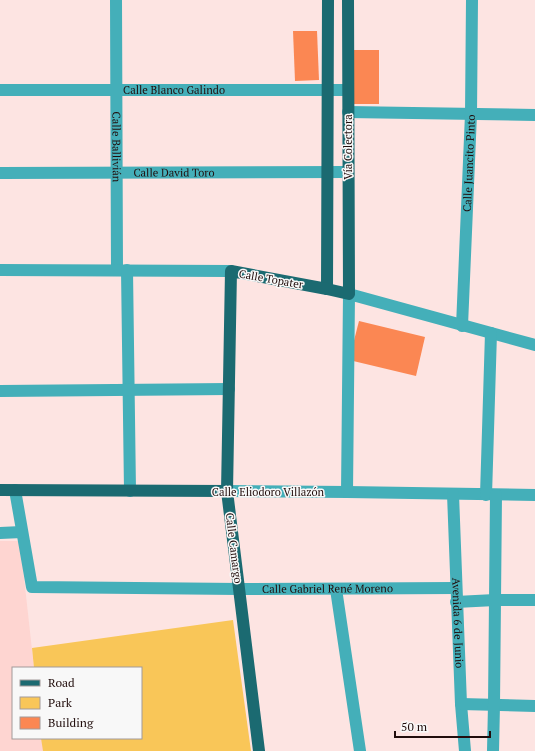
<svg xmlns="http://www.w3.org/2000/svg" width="535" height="751" font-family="'PT Serif',serif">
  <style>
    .built { fill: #fed5d1 }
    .green { fill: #f9c658 }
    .building { fill: #fb8753 }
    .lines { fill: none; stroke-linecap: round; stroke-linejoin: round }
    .minor { stroke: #44afb9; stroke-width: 12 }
    .major { stroke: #1b6a71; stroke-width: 12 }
    .labels { text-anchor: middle; stroke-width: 3; stroke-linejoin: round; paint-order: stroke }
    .street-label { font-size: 11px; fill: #210d0c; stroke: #f8f8f8 }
  </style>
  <rect width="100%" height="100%" fill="#fde4e2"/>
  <path class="built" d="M 0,541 L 20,541 L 34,668 L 13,668 L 13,738 L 42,738 L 44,751 L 0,751 Z"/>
  <path class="green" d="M 233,620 L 251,751 L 43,751 L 41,738 L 141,738 L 141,668 L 34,668 L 32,648 Z"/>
  <g class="building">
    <path d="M 293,31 L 317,31 L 319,80 L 295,81 Z"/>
    <rect x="354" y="50" width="25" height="54"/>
    <path d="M 359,321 L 425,337 L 416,376 L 349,360 Z"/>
  </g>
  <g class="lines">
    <g class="minor">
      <path id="s1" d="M 116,0 L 117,270"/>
      <path id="s2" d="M 0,90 L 348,90"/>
      <path d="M 348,112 L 535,115"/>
      <path id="s3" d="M 0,173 L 348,172"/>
      <path d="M 0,270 L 231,271"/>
      <path d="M 127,270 L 130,491"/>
      <path id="s4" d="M 462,326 L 471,114 L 472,0"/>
      <path d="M 0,391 L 229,389"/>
      <path id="s5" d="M 15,490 L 32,587 L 239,589 L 456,588"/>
      <path d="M 227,491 L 347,492 L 535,495"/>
      <path d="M 347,492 L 349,294 L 535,345"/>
      <path id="s6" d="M 453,494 L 461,704 L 465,751"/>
      <path d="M 486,495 L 491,333"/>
      <path d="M 0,533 L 22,532"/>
      <path d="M 336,589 L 360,751"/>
      <path d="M 456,602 L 495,600 L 535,600"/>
      <path d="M 461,704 L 535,706"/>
      <path d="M 493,751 L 494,705 L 496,495"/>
    </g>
    <g class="major">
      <path d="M 327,289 L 328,0"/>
      <path d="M 0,490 L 227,491"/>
      <path d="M 259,751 L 227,491 L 231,271 L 327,289 L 349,294 L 348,0"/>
    </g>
  </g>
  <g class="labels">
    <g class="street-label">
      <text dy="4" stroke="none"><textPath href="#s2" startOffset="174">Calle Blanco Galindo</textPath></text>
      <text dy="4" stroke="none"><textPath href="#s1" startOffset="147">Calle Ballivián</textPath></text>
      <text transform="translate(348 147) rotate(-90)" y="4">Vía Colectora</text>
      <text dy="4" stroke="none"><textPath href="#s4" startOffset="163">Calle Juancito Pinto</textPath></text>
      <text dy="4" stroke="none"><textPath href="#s3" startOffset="174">Calle David Toro</textPath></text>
      <text transform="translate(271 279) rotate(10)" y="4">Calle Topater</text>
      <text x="268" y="496">Calle Eliodoro Villazón</text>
      <text transform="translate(234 548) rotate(83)" y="4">Calle Camargo</text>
      <text dy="4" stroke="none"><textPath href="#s5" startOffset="394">Calle Gabriel René Moreno</textPath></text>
      <text dy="4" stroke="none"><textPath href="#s6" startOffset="129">Avenida 6 de Junio</textPath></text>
    </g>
  </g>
  <rect x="12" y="667" width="130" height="72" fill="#f8f8f8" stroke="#a29a9a"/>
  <rect x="20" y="680" width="20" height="6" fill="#1b6a71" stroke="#a29a9a"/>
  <text x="48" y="687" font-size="12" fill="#210d0c">Road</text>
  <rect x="20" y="697" width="20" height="12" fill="#f9c658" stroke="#a29a9a"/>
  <text x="48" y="707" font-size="12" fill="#210d0c">Park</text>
  <rect x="20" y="717" width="20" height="12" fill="#fb8753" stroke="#a29a9a"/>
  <text x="48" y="727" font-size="12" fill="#210d0c">Building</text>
  <path d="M395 731v6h95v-6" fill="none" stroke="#210d0c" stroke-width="2"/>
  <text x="401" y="731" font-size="12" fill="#210d0c" stroke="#f8f8f8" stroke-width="3" paint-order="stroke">50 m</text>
</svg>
